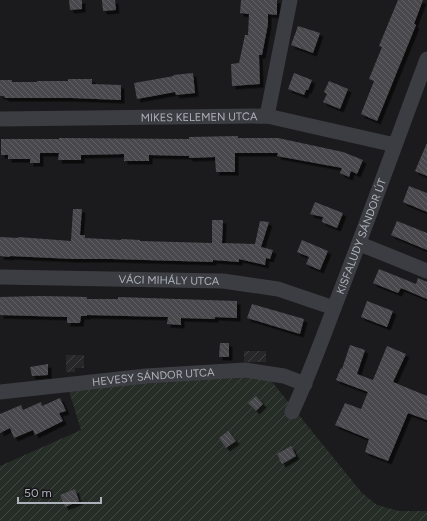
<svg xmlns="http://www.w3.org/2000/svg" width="427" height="521" font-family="Figtree,sans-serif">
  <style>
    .industrial { fill: url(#industrial-furrows) }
    .garden { fill: url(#garden-furrows) }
    .building { fill: url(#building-back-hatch); filter: url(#shadow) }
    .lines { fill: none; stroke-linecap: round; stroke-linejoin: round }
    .minor { stroke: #3c3d42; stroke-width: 15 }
    .labels { text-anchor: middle; stroke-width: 4; stroke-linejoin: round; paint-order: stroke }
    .street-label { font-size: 11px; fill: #aeb3bb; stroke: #161618 }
  </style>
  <defs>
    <pattern id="industrial-furrows" width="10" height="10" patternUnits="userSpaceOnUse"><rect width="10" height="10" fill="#27272a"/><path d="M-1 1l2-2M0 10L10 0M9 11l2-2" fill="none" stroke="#444447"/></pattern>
    <pattern id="garden-furrows" width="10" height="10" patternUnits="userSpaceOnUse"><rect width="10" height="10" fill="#252d26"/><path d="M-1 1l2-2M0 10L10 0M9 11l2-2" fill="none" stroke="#424944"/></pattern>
    <pattern id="building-back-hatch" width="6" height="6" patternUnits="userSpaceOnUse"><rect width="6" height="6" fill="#48494d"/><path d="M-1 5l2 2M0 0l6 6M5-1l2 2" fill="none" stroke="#606165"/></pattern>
    <filter id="shadow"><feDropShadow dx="3.5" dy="3.5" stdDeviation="0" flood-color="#0009"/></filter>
  </defs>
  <rect width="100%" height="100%" fill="#1b1b1d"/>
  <g class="industrial">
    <rect x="244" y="351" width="22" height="11"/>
    <path d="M 66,355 L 84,355 L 84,368 L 75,368 L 75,372 L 66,372 Z"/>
  </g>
  <path class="garden" d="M 264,372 L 362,493 L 377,505 L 399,511 L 427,511 L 427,521 L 0,521 L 0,466 L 81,430 L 68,388 Z"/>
  <g class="building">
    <path d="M 69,0 L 82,0 L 82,9 L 70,10 Z"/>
    <path d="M 102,0 L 115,0 L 116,10 L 103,11 Z"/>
    <path d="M 241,0 L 277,0 L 277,15 L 268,14 L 268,24 L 262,55 L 259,55 L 260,84 L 232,86 L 231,64 L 239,63 L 245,35 L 248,35 L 249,14 L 240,13 Z"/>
    <path d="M 398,0 L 423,0 L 414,24 L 416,25 L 377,121 L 361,114 L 374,81 L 369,79 L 382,47 L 379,46 Z"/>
    <path d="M 298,26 L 320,33 L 313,53 L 291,45 Z"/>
    <path d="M 193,73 L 195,93 L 176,95 L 175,92 L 137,99 L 134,83 L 174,76 L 173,75 Z"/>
    <path d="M 294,73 L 312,80 L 308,90 L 306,90 L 304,95 L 288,89 Z"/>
    <path d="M 68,79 L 92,79 L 92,84 L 121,85 L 121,100 L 72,98 L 5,98 L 4,96 L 0,96 L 0,80 L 12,80 L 12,82 L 37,82 L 37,81 L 68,81 Z"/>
    <path d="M 329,81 L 348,89 L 340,109 L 323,102 L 327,94 L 324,92 Z"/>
    <path d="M 238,136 L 238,138 L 278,138 L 343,152 L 363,160 L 357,174 L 351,171 L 349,177 L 340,173 L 342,168 L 277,156 L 278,153 L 235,153 L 235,172 L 216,172 L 215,157 L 189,158 L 189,156 L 149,155 L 149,161 L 124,161 L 124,154 L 81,155 L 81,160 L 58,160 L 59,153 L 40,153 L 40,163 L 30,163 L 30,159 L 8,159 L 8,155 L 1,155 L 1,139 L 59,139 L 59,138 L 189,139 L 189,137 Z"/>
    <path d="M 427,143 L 427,176 L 415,171 Z"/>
    <path d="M 409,186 L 427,193 L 427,212 L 403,202 Z"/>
    <path d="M 315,202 L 343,213 L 337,228 L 322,222 L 323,217 L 310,214 Z"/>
    <path d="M 73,209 L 82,209 L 80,235 L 85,235 L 85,238 L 121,240 L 121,239 L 140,240 L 140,241 L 212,243 L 212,220 L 223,220 L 222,243 L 255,244 L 260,221 L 269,222 L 261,247 L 273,250 L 270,259 L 266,258 L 265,265 L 239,259 L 239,262 L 213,260 L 213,262 L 112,259 L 74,259 L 10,256 L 10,257 L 0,256 L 0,237 L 18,238 L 18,237 L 71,241 Z"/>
    <path d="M 397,221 L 427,233 L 427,250 L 391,235 Z"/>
    <path d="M 302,240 L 328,251 L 320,270 L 306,264 L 309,257 L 297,252 Z"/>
    <path d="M 379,269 L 416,284 L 418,278 L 427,282 L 427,299 L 401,288 L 398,293 L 373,283 Z"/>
    <path d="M 41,296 L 87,297 L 87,299 L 118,299 L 118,297 L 237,301 L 237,318 L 215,317 L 215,319 L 181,318 L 181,325 L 167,324 L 168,317 L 87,315 L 87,316 L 81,316 L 80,323 L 67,323 L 67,317 L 0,315 L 0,297 Z"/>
    <path d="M 367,301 L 393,311 L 387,327 L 361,317 Z"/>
    <path d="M 252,304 L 304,319 L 300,334 L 247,318 Z"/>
    <path d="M 220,343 L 229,343 L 229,357 L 219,357 Z"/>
    <path d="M 350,345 L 365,350 L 357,374 L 373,380 L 387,346 L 406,354 L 393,382 L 427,396 L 427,420 L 408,413 L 388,461 L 365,452 L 369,439 L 335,425 L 345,403 L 361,409 L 368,392 L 336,380 L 341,368 L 342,369 Z"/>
    <path d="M 48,364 L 48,375 L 32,376 L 30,367 Z"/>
    <path d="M 256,396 L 263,404 L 256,411 L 248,403 Z"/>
    <path d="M 60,398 L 66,411 L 59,413 L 63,421 L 35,435 L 33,430 L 14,438 L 10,428 L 0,433 L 0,414 L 21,405 L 23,410 L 41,402 L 42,406 Z"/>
    <path d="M 228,431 L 236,441 L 226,448 L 219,438 Z"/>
    <path d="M 291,446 L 296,456 L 282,464 L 277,454 Z"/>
    <path d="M 75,489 L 79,501 L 65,507 L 60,495 Z"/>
  </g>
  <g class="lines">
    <g class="minor">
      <path d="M 267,116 L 290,0"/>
      <path id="s1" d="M 0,119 L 267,116 L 395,145"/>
      <path d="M 360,244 L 427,271"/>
      <path id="s2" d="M 0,277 L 223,281 L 278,289 L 334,308"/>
      <path id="s3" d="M 0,392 L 146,376 L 245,370 L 284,376 L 305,384"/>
      <path id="s4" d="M 292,412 C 308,378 321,343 334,308 C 366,226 396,142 427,59"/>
    </g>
  </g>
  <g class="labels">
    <g class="street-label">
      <text dy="4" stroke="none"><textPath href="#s1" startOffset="199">MIKES KELEMEN UTCA</textPath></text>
      <text dy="4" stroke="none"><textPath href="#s4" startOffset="189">KISFALUDY SÁNDOR ÚT</textPath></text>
      <text dy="4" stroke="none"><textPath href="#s2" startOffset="169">VÁCI MIHÁLY UTCA</textPath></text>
      <text dy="4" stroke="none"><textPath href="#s3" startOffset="154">HEVESY SÁNDOR UTCA</textPath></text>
    </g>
  </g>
  <path d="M18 497v6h83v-6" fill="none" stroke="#aeb3bb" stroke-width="2"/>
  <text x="24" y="497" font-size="12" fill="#aeb3bb" stroke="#161618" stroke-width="3" paint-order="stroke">50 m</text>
</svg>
